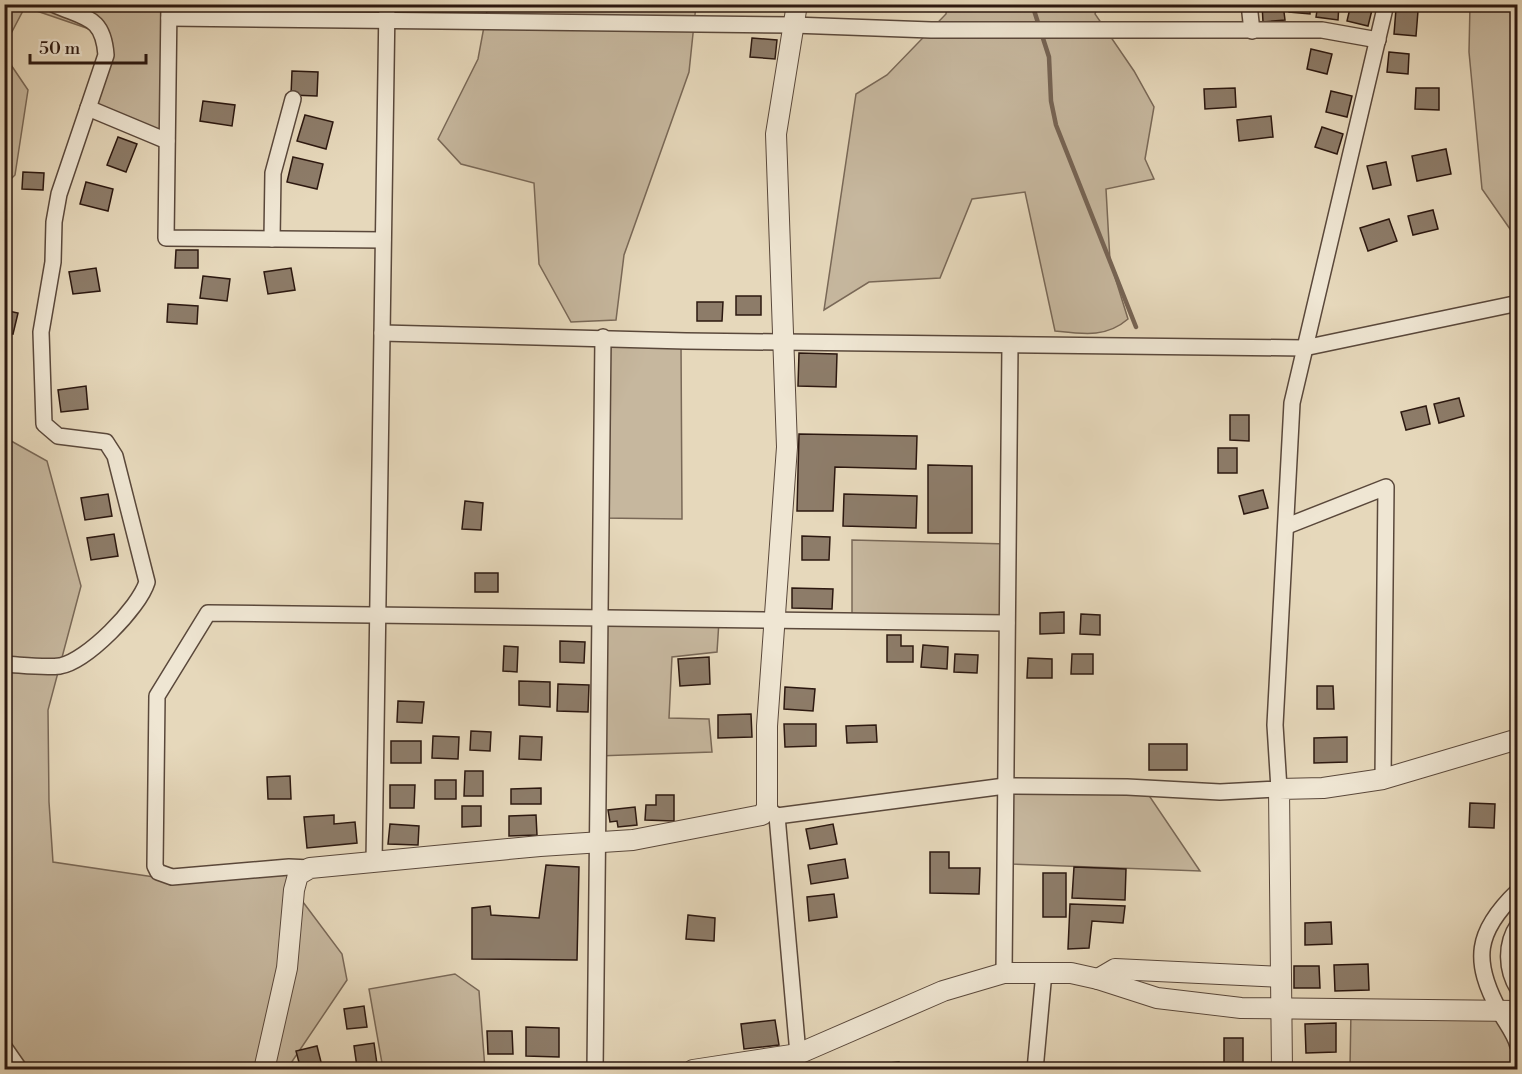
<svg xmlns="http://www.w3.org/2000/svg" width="1522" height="1074" font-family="'Libre Bodoni',serif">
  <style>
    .green { fill: #c6b79e; stroke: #796857; stroke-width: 1.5 }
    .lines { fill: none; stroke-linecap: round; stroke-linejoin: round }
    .stream { stroke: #766454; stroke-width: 4.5 }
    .building { fill: #8d7c69; stroke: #2c1810; stroke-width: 1.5 }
    .minor-casing { stroke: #5a483b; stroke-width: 18 }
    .tertiary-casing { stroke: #5a483b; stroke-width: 22 }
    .minor { stroke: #efe6d3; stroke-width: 15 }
    .tertiary { stroke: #efe6d3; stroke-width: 20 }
  </style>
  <rect width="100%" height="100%" fill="#e6d8bb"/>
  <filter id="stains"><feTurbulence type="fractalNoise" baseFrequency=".00333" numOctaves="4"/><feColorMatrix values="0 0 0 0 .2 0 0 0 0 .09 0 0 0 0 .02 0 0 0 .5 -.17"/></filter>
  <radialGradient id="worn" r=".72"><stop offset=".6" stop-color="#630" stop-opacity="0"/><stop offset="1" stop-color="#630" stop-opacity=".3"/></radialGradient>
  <g class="green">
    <path d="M 5,5 L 169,5 L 167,141 L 88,108 L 104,34 L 25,7 L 5,45 Z"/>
    <path d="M 488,5 L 696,5 L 689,72 L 624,255 L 616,320 L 571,322 L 539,264 L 534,183 L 461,164 L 438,139 L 478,59 Z"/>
    <path d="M 947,5 L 1098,5 L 1095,14 L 1134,71 L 1154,107 L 1145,159 L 1154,179 L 1106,189 L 1110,261 L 1128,319 C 1106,338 1083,334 1055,331 L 1025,192 L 972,199 L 940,278 L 869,282 L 824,310 L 856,94 L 887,75 L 946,14 Z"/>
    <path d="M 1470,5 L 1517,5 L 1517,239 L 1482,189 L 1469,52 Z"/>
    <path d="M 5,56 L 28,90 L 15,175 L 5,185 Z"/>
    <path d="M 603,337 L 681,341 L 682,519 L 601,518 Z"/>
    <path d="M 4,437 L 47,461 L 81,586 L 48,710 L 49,802 L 53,862 L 161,878 L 298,875 L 294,890 L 342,954 L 347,980 L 287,1069 L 23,1069 L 5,1045 Z"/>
    <path d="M 852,540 L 1008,544 L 1002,623 L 852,621 Z"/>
    <path d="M 599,619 L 719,621 L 717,652 L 672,657 L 669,718 L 709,719 L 712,752 L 597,756 Z"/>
    <path d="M 1005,794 L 1148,794 L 1200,871 L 1012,864 Z"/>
    <path d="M 455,974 L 479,991 L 485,1069 L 383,1069 L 369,989 Z"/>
    <path d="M 1351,1011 L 1499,1011 L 1518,1055 L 1517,1070 L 1282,1070 L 1282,1064 L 1350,1066 Z"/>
  </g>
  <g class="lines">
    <path class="stream" d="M 1032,4 L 1049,57 L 1051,101 L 1056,125 L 1136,327"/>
  </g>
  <g class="building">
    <path d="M 1262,4 L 1283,4 L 1285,20 L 1263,22 Z"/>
    <path d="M 1288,4 L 1310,4 L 1310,14 L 1289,12 Z"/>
    <path d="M 1318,4 L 1339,4 L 1338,20 L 1316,17 Z"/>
    <path d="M 1351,4 L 1373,6 L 1368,26 L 1347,21 Z"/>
    <path d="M 1396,9 L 1418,11 L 1416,36 L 1394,34 Z"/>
    <path d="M 752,38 L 777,40 L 775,59 L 750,57 Z"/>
    <path d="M 1311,49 L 1332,54 L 1327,74 L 1307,69 Z"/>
    <path d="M 1389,52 L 1409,54 L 1408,74 L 1387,72 Z"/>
    <path d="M 292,71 L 318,72 L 317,96 L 291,95 Z"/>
    <path d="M 1235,88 L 1236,107 L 1205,109 L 1204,89 Z"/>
    <path d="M 1416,88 L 1439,88 L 1439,110 L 1415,109 Z"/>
    <path d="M 1331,91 L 1352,96 L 1347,117 L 1326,112 Z"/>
    <path d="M 203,101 L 235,105 L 232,126 L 200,121 Z"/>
    <path d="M 305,115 L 333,122 L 326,149 L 297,141 Z"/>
    <path d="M 1271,116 L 1273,137 L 1239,141 L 1237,120 Z"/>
    <path d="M 1322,127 L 1343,134 L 1337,154 L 1315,147 Z"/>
    <path d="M 118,137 L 137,144 L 126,172 L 107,165 Z"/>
    <path d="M 1446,149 L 1451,174 L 1417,181 L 1412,156 Z"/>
    <path d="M 293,157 L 323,164 L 317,189 L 287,182 Z"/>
    <path d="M 1386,162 L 1391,185 L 1373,189 L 1367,166 Z"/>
    <path d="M 23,172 L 44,173 L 43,190 L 22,189 Z"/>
    <path d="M 86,182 L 113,189 L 108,211 L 80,204 Z"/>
    <path d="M 1433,210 L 1438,229 L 1413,235 L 1408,216 Z"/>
    <path d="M 1389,219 L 1397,241 L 1368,251 L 1360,228 Z"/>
    <path d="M 176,250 L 198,250 L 198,268 L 175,268 Z"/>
    <path d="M 96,268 L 100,291 L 73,294 L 69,272 Z"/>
    <path d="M 291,268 L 295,290 L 268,294 L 264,272 Z"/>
    <path d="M 203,276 L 230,279 L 227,301 L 200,298 Z"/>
    <rect x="736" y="296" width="25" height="19"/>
    <path d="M 697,302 L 723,302 L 722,321 L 697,321 Z"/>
    <path d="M 168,304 L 198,306 L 197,324 L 167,322 Z"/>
    <path d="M 4,310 L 18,313 L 13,334 L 4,332 Z"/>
    <path d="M 799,353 L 837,354 L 836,387 L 798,386 Z"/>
    <path d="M 86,386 L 88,409 L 61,412 L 58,390 Z"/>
    <path d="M 1459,398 L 1464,416 L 1439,423 L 1434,404 Z"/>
    <path d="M 1426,406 L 1430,424 L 1406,430 L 1401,412 Z"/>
    <path d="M 1230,415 L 1249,415 L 1249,441 L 1230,440 Z"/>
    <path d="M 799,434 L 917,436 L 916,469 L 835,467 L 833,511 L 797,511 Z"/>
    <rect x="1218" y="448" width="19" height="25"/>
    <path d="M 928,465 L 972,466 L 972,533 L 928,533 Z"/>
    <path d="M 1263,490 L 1268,508 L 1244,514 L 1239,496 Z"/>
    <path d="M 108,494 L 112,516 L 85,520 L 81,498 Z"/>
    <path d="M 844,494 L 917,496 L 916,528 L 843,526 Z"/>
    <path d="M 465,501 L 483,503 L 481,530 L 462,529 Z"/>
    <path d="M 114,534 L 118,556 L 91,560 L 87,538 Z"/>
    <path d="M 802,536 L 830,537 L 829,560 L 802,560 Z"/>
    <rect x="475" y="573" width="23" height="19"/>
    <path d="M 792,588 L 833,589 L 832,609 L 792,608 Z"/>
    <path d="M 1064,612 L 1064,633 L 1040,634 L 1040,613 Z"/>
    <path d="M 1081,614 L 1100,615 L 1100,635 L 1080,634 Z"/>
    <path d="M 887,635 L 901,635 L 901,646 L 913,646 L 913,662 L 887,662 Z"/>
    <path d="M 560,641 L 585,642 L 584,663 L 560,662 Z"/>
    <path d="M 923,645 L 948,647 L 947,669 L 921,667 Z"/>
    <path d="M 504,646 L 518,647 L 517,672 L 503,671 Z"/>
    <path d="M 955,654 L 978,655 L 977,673 L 954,672 Z"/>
    <path d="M 1072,654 L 1093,654 L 1093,674 L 1071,674 Z"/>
    <path d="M 709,657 L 710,684 L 680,686 L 678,659 Z"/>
    <path d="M 1028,658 L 1052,659 L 1052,678 L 1027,678 Z"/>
    <path d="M 519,681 L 550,682 L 550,707 L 519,705 Z"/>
    <path d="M 558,684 L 589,685 L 588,712 L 557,711 Z"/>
    <path d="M 1317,686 L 1333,686 L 1334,709 L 1317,709 Z"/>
    <path d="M 785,687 L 815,689 L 813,711 L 784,709 Z"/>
    <path d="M 398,701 L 424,702 L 422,723 L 397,722 Z"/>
    <path d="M 751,714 L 752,737 L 718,738 L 718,715 Z"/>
    <path d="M 784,724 L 816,724 L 816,746 L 785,747 Z"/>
    <path d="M 876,725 L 877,742 L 847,743 L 846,726 Z"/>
    <path d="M 471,731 L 491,732 L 490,751 L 470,750 Z"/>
    <path d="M 433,736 L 459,737 L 458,759 L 432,758 Z"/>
    <path d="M 520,736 L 542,737 L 541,760 L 519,759 Z"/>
    <path d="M 1347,737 L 1347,762 L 1314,763 L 1314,738 Z"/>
    <rect x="391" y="741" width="30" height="22"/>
    <rect x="1149" y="744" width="38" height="26"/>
    <path d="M 465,771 L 483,771 L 483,796 L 464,796 Z"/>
    <path d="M 290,776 L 291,799 L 268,799 L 267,777 Z"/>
    <rect x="435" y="780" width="21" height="19"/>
    <path d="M 390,785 L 415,785 L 414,808 L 390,808 Z"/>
    <path d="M 541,788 L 541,804 L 511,804 L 511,789 Z"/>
    <path d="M 656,795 L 674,795 L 674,821 L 645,820 L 646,805 L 656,805 Z"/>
    <path d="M 1470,803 L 1495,804 L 1494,828 L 1469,827 Z"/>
    <path d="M 462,806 L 481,806 L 481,826 L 462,827 Z"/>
    <path d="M 635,807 L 637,825 L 618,827 L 617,821 L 610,822 L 608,810 Z"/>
    <path d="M 334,815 L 334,824 L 355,822 L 357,843 L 307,848 L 304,817 Z"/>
    <path d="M 536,815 L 537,835 L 509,836 L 509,816 Z"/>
    <path d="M 390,824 L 419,826 L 418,845 L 388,844 Z"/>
    <path d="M 833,824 L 837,844 L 810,849 L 806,829 Z"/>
    <path d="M 930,852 L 949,852 L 949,868 L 980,868 L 979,894 L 930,893 Z"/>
    <path d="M 845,859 L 848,878 L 811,884 L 808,865 Z"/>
    <path d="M 546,865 L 579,867 L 577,960 L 472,959 L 472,908 L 490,906 L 491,915 L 539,918 Z"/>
    <path d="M 1074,867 L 1126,869 L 1125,900 L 1072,898 Z"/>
    <rect x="1043" y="873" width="23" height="44"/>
    <path d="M 834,894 L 837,917 L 809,921 L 807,897 Z"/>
    <path d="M 1070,904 L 1125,906 L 1123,923 L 1092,921 L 1089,948 L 1068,949 Z"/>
    <path d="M 688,915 L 715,918 L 714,941 L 686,939 Z"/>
    <path d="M 1331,922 L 1332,944 L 1305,945 L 1305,923 Z"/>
    <path d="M 1368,964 L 1369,990 L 1335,991 L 1334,965 Z"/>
    <path d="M 1294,966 L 1319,966 L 1320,988 L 1294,988 Z"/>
    <path d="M 364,1006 L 367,1027 L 347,1029 L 344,1009 Z"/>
    <path d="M 775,1020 L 779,1045 L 744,1049 L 741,1024 Z"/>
    <path d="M 1336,1023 L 1336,1052 L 1306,1053 L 1305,1024 Z"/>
    <path d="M 526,1027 L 559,1028 L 559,1057 L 526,1056 Z"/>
    <path d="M 487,1031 L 512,1031 L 513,1054 L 488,1054 Z"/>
    <rect x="1224" y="1038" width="19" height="29"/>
    <path d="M 374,1043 L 377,1064 L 357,1067 L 354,1046 Z"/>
    <path d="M 317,1046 L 322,1066 L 301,1070 L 296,1051 Z"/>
    <path d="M 899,1062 L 901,1070 L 856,1070 L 856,1066 Z"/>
  </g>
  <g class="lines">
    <g class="minor-casing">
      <g id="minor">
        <path d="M 169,4 L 166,238 L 383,240"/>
        <path d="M 1249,4 L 1252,31"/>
        <path d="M 169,18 L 793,25 L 931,30 L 1322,30 L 1378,40"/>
        <path d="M 88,108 L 167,141"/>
        <path d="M 272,239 L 273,173 L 293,99"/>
        <path d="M 382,333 L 686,341 L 1304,348 L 1514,304"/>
        <path d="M 1287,526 L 1386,487 L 1383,779"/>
        <path d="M 4,664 C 22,665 43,668 60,666 C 87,661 139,608 147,582 L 115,456 L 106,442 L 58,436 L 44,424 L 41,332 L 53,262 L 54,222 L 59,194 L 106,55 C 103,16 86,19 53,4"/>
        <path d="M 767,808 L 777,816 L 1005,786 L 1127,787 L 1220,792 L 1279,789 L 1275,725 L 1292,403 L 1386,4"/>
        <path d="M 777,816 L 798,1054 L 794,1070"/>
        <path d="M 374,862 L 387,4"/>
        <path d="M 310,868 L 289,867 L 172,877 L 158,872 L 155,866 L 157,696 L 208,613 L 1007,623"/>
        <path d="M 1518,891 C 1475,932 1472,961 1500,1012 C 1506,1023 1515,1034 1518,1046"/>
        <path d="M 1518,925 C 1505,944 1506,970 1518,989"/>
        <path d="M 1004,973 L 1010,345"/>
        <path d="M 4,1047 L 20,1070"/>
        <path d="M 595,1070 L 603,337"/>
        <path d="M 1035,1070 L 1044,972"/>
      </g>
    </g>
    <g class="tertiary-casing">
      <g id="tertiary">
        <path d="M 1098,979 L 1115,969 L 1281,977"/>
        <path d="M 264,1070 L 287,968 L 294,890 L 298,875 L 310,868 L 540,846 L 633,840 L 762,815 L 767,808 L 767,726 L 787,447 L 776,134 L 797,4"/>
        <path d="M 693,1070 L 798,1054 L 943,991 L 1004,973 L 1071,973 L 1098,979 L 1157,998 L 1241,1008 L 1518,1011"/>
        <path d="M 1282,1070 L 1279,789 L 1323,788 L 1383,779 L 1518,739"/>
      </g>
    </g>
    <use href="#minor" class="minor"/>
    <use href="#tertiary" class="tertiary"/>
  </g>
  <rect width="1522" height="1074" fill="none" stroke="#e6d8bb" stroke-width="24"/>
  <rect x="6" y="6" width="1510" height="1062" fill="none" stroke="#2c1810" stroke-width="3"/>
  <rect x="12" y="12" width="1498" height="1050" fill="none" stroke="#2c1810" stroke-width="1.5"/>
  <path d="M30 54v9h116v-9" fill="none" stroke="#2c1810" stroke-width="3"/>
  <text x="39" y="54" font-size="18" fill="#2c1810" stroke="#efe6d3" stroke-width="4.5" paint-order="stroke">50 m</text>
  <rect width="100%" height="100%" filter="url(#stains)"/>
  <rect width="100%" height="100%" fill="url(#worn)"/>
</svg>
